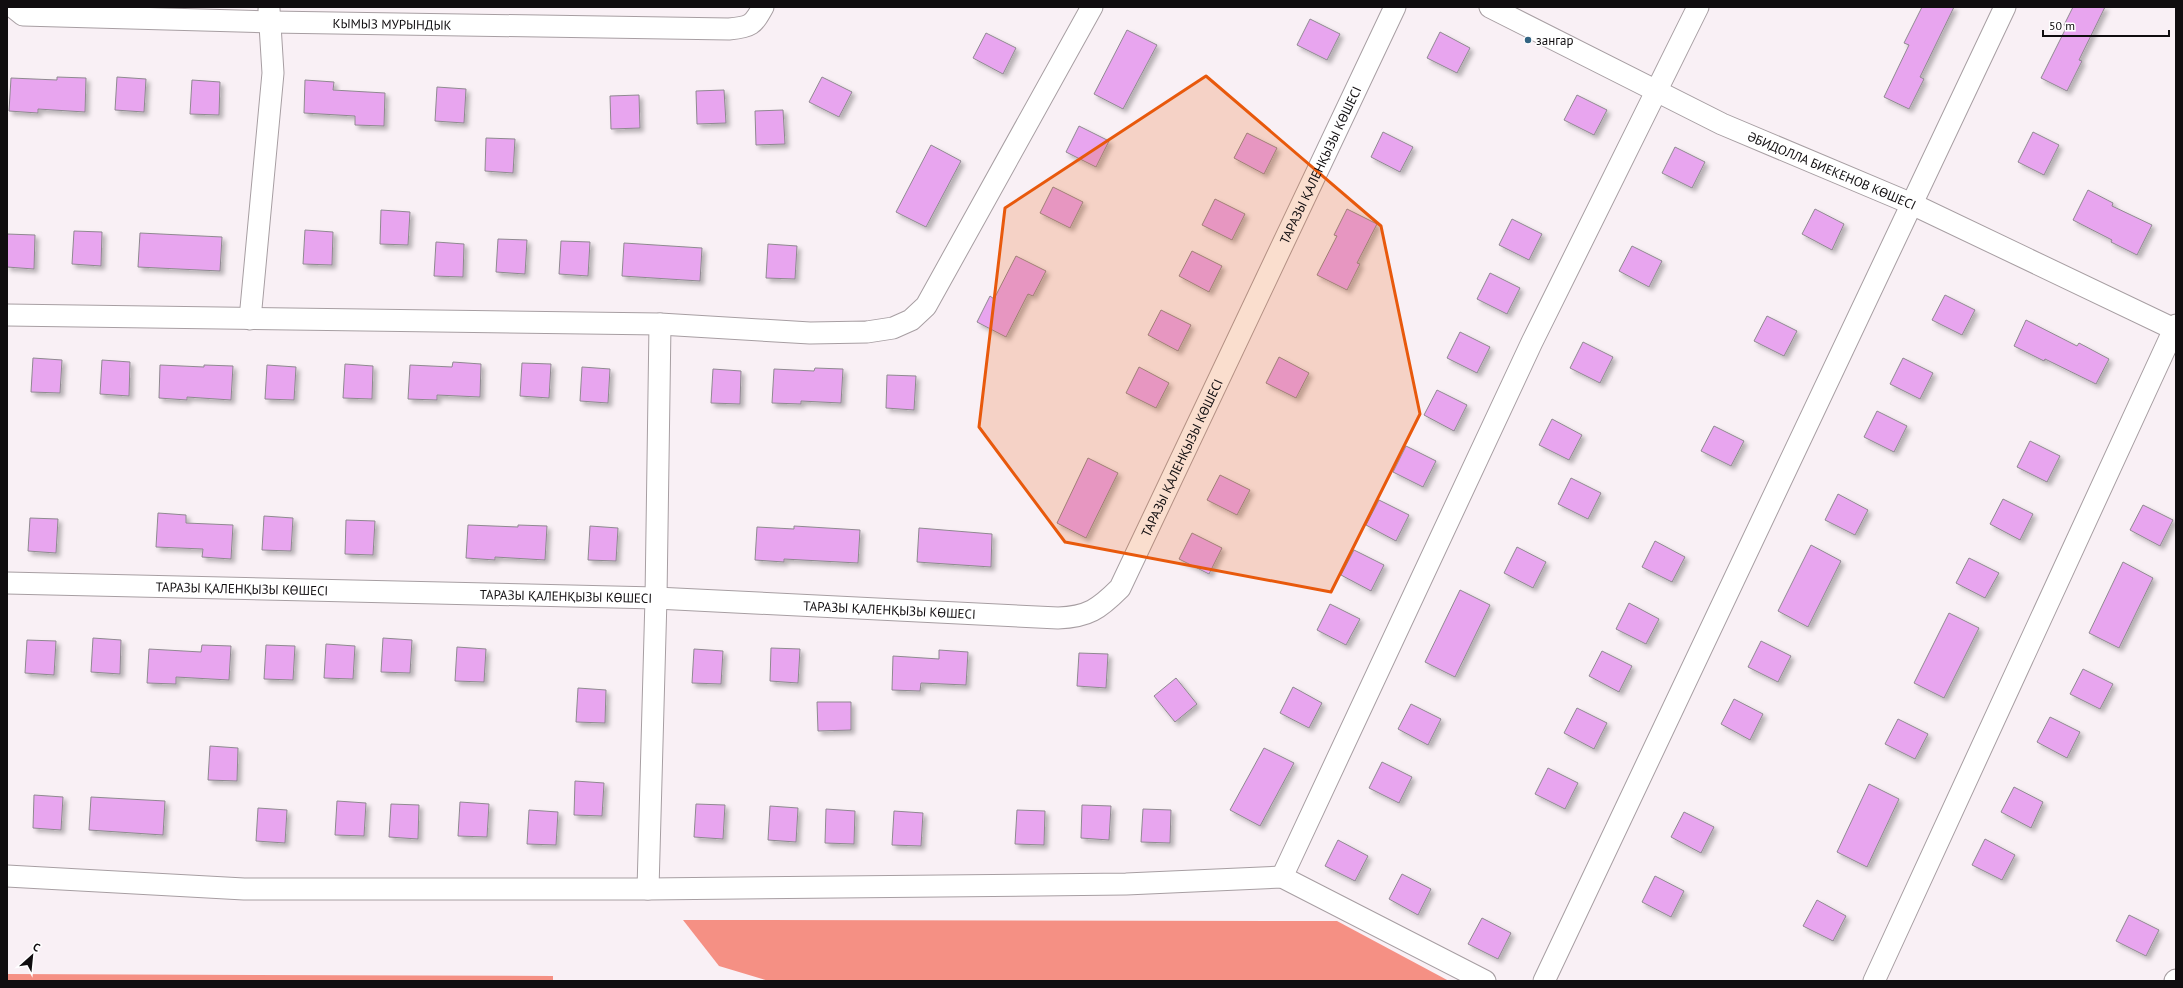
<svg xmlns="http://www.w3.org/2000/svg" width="2183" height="988" font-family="'PT Sans',sans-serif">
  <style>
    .forest { fill: #f59084 }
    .building { fill: #e8a5ef; stroke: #8f8990; filter: url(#shadow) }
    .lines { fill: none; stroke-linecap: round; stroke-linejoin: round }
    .minor-casing { stroke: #a79ea2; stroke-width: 23 }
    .minor { stroke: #fff; stroke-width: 21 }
    .marked { fill: #e8590c; fill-opacity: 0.2; stroke: #e8590c; stroke-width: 3; stroke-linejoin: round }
    .poi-dot { fill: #336482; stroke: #fff; stroke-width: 1.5 }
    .labels { text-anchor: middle; stroke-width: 3; stroke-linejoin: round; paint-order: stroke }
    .street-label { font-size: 13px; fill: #100d0f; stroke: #fff }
    .poi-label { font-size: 13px; fill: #100d0f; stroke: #fff; text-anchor: start }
  </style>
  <defs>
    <filter id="shadow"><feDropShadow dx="3.5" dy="3.5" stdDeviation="2" flood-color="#0004"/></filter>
  </defs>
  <rect width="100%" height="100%" fill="#f9f0f5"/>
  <g class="forest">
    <path d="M 683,920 L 1337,921 L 1449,981 L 769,981 L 719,966 Z"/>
    <path d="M 7,974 L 553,976 L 553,981 L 7,981 Z"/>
  </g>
  <g class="building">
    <path d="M 1922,7 L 1954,7 L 1920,77 L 1924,79 L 1909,109 L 1884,97 L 1909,45 L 1904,43 Z"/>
    <path d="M 2073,7 L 2105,7 L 2079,60 L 2082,61 L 2067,91 L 2041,78 L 2067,26 L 2064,25 Z"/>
    <path d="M 1310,19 L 1340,34 L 1327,60 L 1297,45 Z"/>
    <path d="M 1127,30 L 1157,45 L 1123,109 L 1094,94 Z"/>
    <path d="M 1440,32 L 1470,48 L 1457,73 L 1427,58 Z"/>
    <path d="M 986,33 L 1016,48 L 1003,74 L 973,58 Z"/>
    <path d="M 57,77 L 86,78 L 85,112 L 38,109 L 38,113 L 9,111 L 11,78 L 57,80 Z"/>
    <path d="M 117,77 L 146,79 L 144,112 L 115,110 Z"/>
    <path d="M 822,77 L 852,92 L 839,117 L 809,102 Z"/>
    <path d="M 192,80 L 220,82 L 219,115 L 190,114 Z"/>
    <path d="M 305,80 L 334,82 L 333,90 L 385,93 L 384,126 L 355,125 L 355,116 L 304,113 Z"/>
    <path d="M 437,87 L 466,89 L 464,123 L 435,121 Z"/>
    <path d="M 724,90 L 726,123 L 697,124 L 696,91 Z"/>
    <path d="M 639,95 L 640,128 L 611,129 L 610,96 Z"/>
    <path d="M 1577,95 L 1607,110 L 1594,135 L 1564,120 Z"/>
    <path d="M 783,110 L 785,144 L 756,145 L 755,111 Z"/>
    <path d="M 1079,126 L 1109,141 L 1096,167 L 1066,152 Z"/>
    <path d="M 1383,132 L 1413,147 L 1400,172 L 1371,157 Z"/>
    <path d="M 2033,132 L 2059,145 L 2044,175 L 2018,162 Z"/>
    <path d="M 1247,133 L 1277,148 L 1264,174 L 1234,158 Z"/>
    <path d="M 486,138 L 515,139 L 513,173 L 485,171 Z"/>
    <path d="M 931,145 L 961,161 L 926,227 L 896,212 Z"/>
    <path d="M 1675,147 L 1705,162 L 1692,188 L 1662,173 Z"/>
    <path d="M 1053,187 L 1083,202 L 1070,228 L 1040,213 Z"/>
    <path d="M 2088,190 L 2113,203 L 2112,206 L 2152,225 L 2137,255 L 2111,242 L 2112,240 L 2073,220 Z"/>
    <path d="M 1215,199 L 1245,214 L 1232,240 L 1202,225 Z"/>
    <path d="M 1347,209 L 1377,224 L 1357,263 L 1360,264 L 1347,290 L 1317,275 L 1337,236 L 1334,235 Z"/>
    <path d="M 1815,209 L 1844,224 L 1832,250 L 1802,234 Z"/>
    <path d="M 381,210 L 410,212 L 408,245 L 380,244 Z"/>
    <path d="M 1512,219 L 1542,234 L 1529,260 L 1499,245 Z"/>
    <path d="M 305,230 L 333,232 L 332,265 L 303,264 Z"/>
    <path d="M 74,231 L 102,232 L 101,266 L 72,264 Z"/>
    <path d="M 140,233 L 222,237 L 220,271 L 138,267 Z"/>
    <path d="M 7,234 L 35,235 L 34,269 L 7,267 Z"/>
    <path d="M 498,239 L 527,240 L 525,274 L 496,272 Z"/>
    <path d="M 561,241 L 590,242 L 588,276 L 559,274 Z"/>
    <path d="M 436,242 L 464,244 L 463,277 L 434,276 Z"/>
    <path d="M 624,243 L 702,248 L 700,281 L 622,276 Z"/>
    <path d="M 768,244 L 797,246 L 795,279 L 766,278 Z"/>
    <path d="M 1632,246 L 1662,261 L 1649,287 L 1619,271 Z"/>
    <path d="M 1192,251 L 1222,266 L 1209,292 L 1179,276 Z"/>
    <path d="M 1016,256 L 1046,271 L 1033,296 L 1028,294 L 1006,337 L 977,322 L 990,296 L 994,299 Z"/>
    <path d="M 1490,273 L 1520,288 L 1507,314 L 1477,299 Z"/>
    <path d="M 1945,295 L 1975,310 L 1962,335 L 1932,320 Z"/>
    <path d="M 1161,310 L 1191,325 L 1178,351 L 1148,335 Z"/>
    <path d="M 1767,316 L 1797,331 L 1784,356 L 1754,341 Z"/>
    <path d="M 2026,320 L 2077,346 L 2079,343 L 2109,359 L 2096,384 L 2045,359 L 2044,361 L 2014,346 Z"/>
    <path d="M 1460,332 L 1490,347 L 1477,373 L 1447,358 Z"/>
    <path d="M 1583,342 L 1613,357 L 1600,383 L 1570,368 Z"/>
    <path d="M 1279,357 L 1309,373 L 1296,398 L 1266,383 Z"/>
    <path d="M 33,358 L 62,360 L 60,393 L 31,392 Z"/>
    <path d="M 1903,358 L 1933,373 L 1920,399 L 1890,384 Z"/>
    <path d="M 102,360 L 130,362 L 129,396 L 100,394 Z"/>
    <path d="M 453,362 L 481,364 L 480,397 L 437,395 L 437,400 L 408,399 L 410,365 L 452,367 Z"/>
    <path d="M 522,363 L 551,364 L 549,398 L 520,396 Z"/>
    <path d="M 345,364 L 373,366 L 372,399 L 343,398 Z"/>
    <path d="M 160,365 L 204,367 L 204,365 L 233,366 L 231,400 L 187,397 L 187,400 L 159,398 Z"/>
    <path d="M 267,365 L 296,367 L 294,400 L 265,399 Z"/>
    <path d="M 582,367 L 610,369 L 608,403 L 580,401 Z"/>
    <path d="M 1139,367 L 1169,383 L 1156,408 L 1126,393 Z"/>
    <path d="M 815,368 L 843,369 L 841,403 L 801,401 L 801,404 L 772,403 L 774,369 L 814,371 Z"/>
    <path d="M 713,369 L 741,371 L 740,404 L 711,403 Z"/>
    <path d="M 887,375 L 916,376 L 914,410 L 886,408 Z"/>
    <path d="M 1437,390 L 1467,405 L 1454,431 L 1424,415 Z"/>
    <path d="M 1877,411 L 1907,426 L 1894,452 L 1864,437 Z"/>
    <path d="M 1552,419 L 1582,435 L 1569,460 L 1539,445 Z"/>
    <path d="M 1714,426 L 1744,441 L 1731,466 L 1701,451 Z"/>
    <path d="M 2030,441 L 2060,456 L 2047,482 L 2017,467 Z"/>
    <path d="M 1406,446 L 1436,461 L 1423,487 L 1393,472 Z"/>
    <path d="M 1088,458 L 1118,473 L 1086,538 L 1057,523 Z"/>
    <path d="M 1220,475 L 1250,490 L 1237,515 L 1207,500 Z"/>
    <path d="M 1571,478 L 1601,493 L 1588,519 L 1558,504 Z"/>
    <path d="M 1838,494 L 1868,510 L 1855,535 L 1825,520 Z"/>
    <path d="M 2003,499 L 2033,514 L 2020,540 L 1990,524 Z"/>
    <path d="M 1379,500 L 1409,515 L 1396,541 L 1366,525 Z"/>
    <path d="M 2143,505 L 2173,520 L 2160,546 L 2130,530 Z"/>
    <path d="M 158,513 L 186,515 L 186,523 L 233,525 L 231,559 L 202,557 L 203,549 L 156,547 Z"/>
    <path d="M 264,516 L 293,518 L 291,551 L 262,550 Z"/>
    <path d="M 30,518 L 58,519 L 56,553 L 28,551 Z"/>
    <path d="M 346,520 L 375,521 L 373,555 L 345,554 Z"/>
    <path d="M 468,525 L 518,527 L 518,525 L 547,526 L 545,560 L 495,557 L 495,560 L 466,558 Z"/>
    <path d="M 590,526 L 618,528 L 616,561 L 588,560 Z"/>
    <path d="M 794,526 L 860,530 L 858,563 L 784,559 L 784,562 L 755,560 L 757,527 L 794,529 Z"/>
    <path d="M 919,528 L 992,534 L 991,567 L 917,562 Z"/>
    <path d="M 1192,533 L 1222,548 L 1209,574 L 1179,559 Z"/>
    <path d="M 1655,541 L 1685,557 L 1672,582 L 1642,567 Z"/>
    <path d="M 1811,545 L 1841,561 L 1808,627 L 1778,611 Z"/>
    <path d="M 1517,547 L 1546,562 L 1533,588 L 1504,573 Z"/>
    <path d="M 1354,550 L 1384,565 L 1371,591 L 1341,575 Z"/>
    <path d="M 1969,558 L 1999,573 L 1985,598 L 1956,583 Z"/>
    <path d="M 2123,562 L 2153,578 L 2119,648 L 2089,633 Z"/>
    <path d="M 1460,590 L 1490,605 L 1455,677 L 1425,662 Z"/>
    <path d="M 1629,603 L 1659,619 L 1646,644 L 1616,629 Z"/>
    <path d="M 1330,604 L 1360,619 L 1346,645 L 1317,630 Z"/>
    <path d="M 1949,613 L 1979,628 L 1944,698 L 1914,683 Z"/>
    <path d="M 93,638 L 121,640 L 120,674 L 91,672 Z"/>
    <path d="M 383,638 L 412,640 L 410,673 L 381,672 Z"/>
    <path d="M 27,640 L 56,641 L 54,675 L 25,673 Z"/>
    <path d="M 1761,641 L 1791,656 L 1778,682 L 1748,667 Z"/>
    <path d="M 326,644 L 355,646 L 353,679 L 324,678 Z"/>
    <path d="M 202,645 L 231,646 L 229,680 L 176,677 L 176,684 L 147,683 L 149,649 L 201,652 Z"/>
    <path d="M 266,645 L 295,646 L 293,680 L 264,679 Z"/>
    <path d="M 457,647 L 486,649 L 484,682 L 455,681 Z"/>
    <path d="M 771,648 L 800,649 L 798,683 L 770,681 Z"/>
    <path d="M 694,649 L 723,651 L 721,684 L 692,683 Z"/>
    <path d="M 939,650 L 968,652 L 966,685 L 921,683 L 920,691 L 892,690 L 893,656 L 939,659 Z"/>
    <path d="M 1602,651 L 1632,666 L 1619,692 L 1589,676 Z"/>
    <path d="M 1079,653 L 1108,654 L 1106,688 L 1077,686 Z"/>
    <path d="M 2083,669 L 2113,684 L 2100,709 L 2070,694 Z"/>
    <path d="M 1176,678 L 1197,704 L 1175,722 L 1154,696 Z"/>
    <path d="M 1293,687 L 1322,703 L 1309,728 L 1280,713 Z"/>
    <path d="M 578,688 L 606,690 L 605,723 L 576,722 Z"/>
    <path d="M 1734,699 L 1763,714 L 1750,740 L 1721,724 Z"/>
    <path d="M 817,702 L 851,702 L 851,730 L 818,731 Z"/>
    <path d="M 1411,704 L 1441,719 L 1428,745 L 1398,729 Z"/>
    <path d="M 1577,708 L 1607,723 L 1594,749 L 1564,733 Z"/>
    <path d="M 2050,717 L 2080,732 L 2067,758 L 2037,742 Z"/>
    <path d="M 1898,719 L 1928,734 L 1915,759 L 1885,744 Z"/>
    <path d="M 210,746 L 238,748 L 237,781 L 208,780 Z"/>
    <path d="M 1264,748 L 1294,763 L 1260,826 L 1230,810 Z"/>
    <path d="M 1382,762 L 1412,777 L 1399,803 L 1369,788 Z"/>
    <path d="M 1548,768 L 1578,783 L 1565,809 L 1535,794 Z"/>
    <path d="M 575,781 L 604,783 L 602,816 L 574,815 Z"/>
    <path d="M 1869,784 L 1899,799 L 1867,867 L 1837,852 Z"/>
    <path d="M 2014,787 L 2043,802 L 2031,828 L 2001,812 Z"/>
    <path d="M 34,795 L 63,797 L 61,830 L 33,828 Z"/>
    <path d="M 91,797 L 165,801 L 163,835 L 89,830 Z"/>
    <path d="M 337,801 L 366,803 L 364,836 L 335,835 Z"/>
    <path d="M 460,802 L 489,804 L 487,837 L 458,836 Z"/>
    <path d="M 391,804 L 419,805 L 418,839 L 389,837 Z"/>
    <path d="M 696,804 L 725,805 L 723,839 L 694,837 Z"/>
    <path d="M 1082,805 L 1111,806 L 1109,840 L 1081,838 Z"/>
    <path d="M 770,806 L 798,808 L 796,842 L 768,840 Z"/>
    <path d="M 258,808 L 287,810 L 285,843 L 256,841 Z"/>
    <path d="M 826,809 L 855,811 L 854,844 L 825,843 Z"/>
    <path d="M 1143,809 L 1171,810 L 1170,843 L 1141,842 Z"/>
    <path d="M 529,810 L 558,812 L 556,845 L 527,844 Z"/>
    <path d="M 1017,810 L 1045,811 L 1044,845 L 1015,844 Z"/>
    <path d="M 894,811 L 923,813 L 921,846 L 892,845 Z"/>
    <path d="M 1684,812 L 1714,827 L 1701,853 L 1671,837 Z"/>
    <path d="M 1985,839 L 2015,855 L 2002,880 L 1972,865 Z"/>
    <path d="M 1338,840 L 1368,856 L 1355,881 L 1325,866 Z"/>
    <path d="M 1402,874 L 1431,889 L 1418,915 L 1389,899 Z"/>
    <path d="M 1655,876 L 1684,891 L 1671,917 L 1642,902 Z"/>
    <path d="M 1817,900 L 1846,916 L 1833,941 L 1803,926 Z"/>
    <path d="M 2129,915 L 2159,930 L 2146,956 L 2116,941 Z"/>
    <path d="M 1482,918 L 1511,933 L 1498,959 L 1468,944 Z"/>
  </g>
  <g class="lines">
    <g class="minor-casing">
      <g id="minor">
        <path id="s1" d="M 13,7 L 23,15 L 271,22 L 729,29 C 751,27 753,25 763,7"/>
        <path id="s2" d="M 1490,7 L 1722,124 L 1912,204 L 2176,330"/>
        <path d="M 7,315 L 660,324 L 810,333 L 867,332 L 893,328 L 911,320 L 926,306 L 1092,7"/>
        <path d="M 250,319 L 273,73 L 269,9"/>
        <path id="s3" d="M 7,583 L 656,598 L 1058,618 C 1088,617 1099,609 1120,588 L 1395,7"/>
        <path d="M 7,876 L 244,889 L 648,889 L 1126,884 L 1282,877 L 1485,981"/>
        <path d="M 1282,877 L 1532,342 L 1698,7"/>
        <path d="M 648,889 L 656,598 L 660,324"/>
        <path d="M 1544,981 L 2005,7"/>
        <path d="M 1874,981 L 2176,325"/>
        <path d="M 2175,981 L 2176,980"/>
      </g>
    </g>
    <use href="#minor" class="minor"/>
  </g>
  <path class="marked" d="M 1206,76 L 1381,226 L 1420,414 L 1331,592 L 1065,542 L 979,427 L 1005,208 Z"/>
  <circle class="poi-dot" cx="1528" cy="40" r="4"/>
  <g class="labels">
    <g class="street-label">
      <text dy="5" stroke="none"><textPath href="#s1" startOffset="382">КЫМЫЗ МУРЫНДЫК</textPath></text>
      <text dy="5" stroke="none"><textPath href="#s3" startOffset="1591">ТАРАЗЫ ҚАЛЕНҚЫЗЫ КӨШЕСІ</textPath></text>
      <text dy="5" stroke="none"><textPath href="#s2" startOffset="379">ӘБИДОЛЛА БИЕКЕНОВ КӨШЕСІ</textPath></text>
      <text dy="5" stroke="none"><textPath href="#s3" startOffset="1267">ТАРАЗЫ ҚАЛЕНҚЫЗЫ КӨШЕСІ</textPath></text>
      <text dy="5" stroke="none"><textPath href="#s3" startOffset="235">ТАРАЗЫ ҚАЛЕНҚЫЗЫ КӨШЕСІ</textPath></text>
      <text dy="5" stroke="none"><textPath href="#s3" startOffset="559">ТАРАЗЫ ҚАЛЕНҚЫЗЫ КӨШЕСІ</textPath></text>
      <text dy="5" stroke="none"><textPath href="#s3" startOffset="883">ТАРАЗЫ ҚАЛЕНҚЫЗЫ КӨШЕСІ</textPath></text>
    </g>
    <g class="poi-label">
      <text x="1536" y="45">зангар</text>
    </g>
  </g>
  <rect width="2183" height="988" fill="none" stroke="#100d0f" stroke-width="16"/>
  <g transform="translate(32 956) rotate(27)" stroke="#ffffff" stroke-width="3" paint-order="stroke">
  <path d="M0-3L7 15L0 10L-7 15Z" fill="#100d0f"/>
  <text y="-6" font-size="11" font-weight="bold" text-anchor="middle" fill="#100d0f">С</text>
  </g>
  <path d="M2043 30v6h126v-6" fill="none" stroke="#100d0f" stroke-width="2"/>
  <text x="2049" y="30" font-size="12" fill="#100d0f" stroke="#ffffff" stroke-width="3" paint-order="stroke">50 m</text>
</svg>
